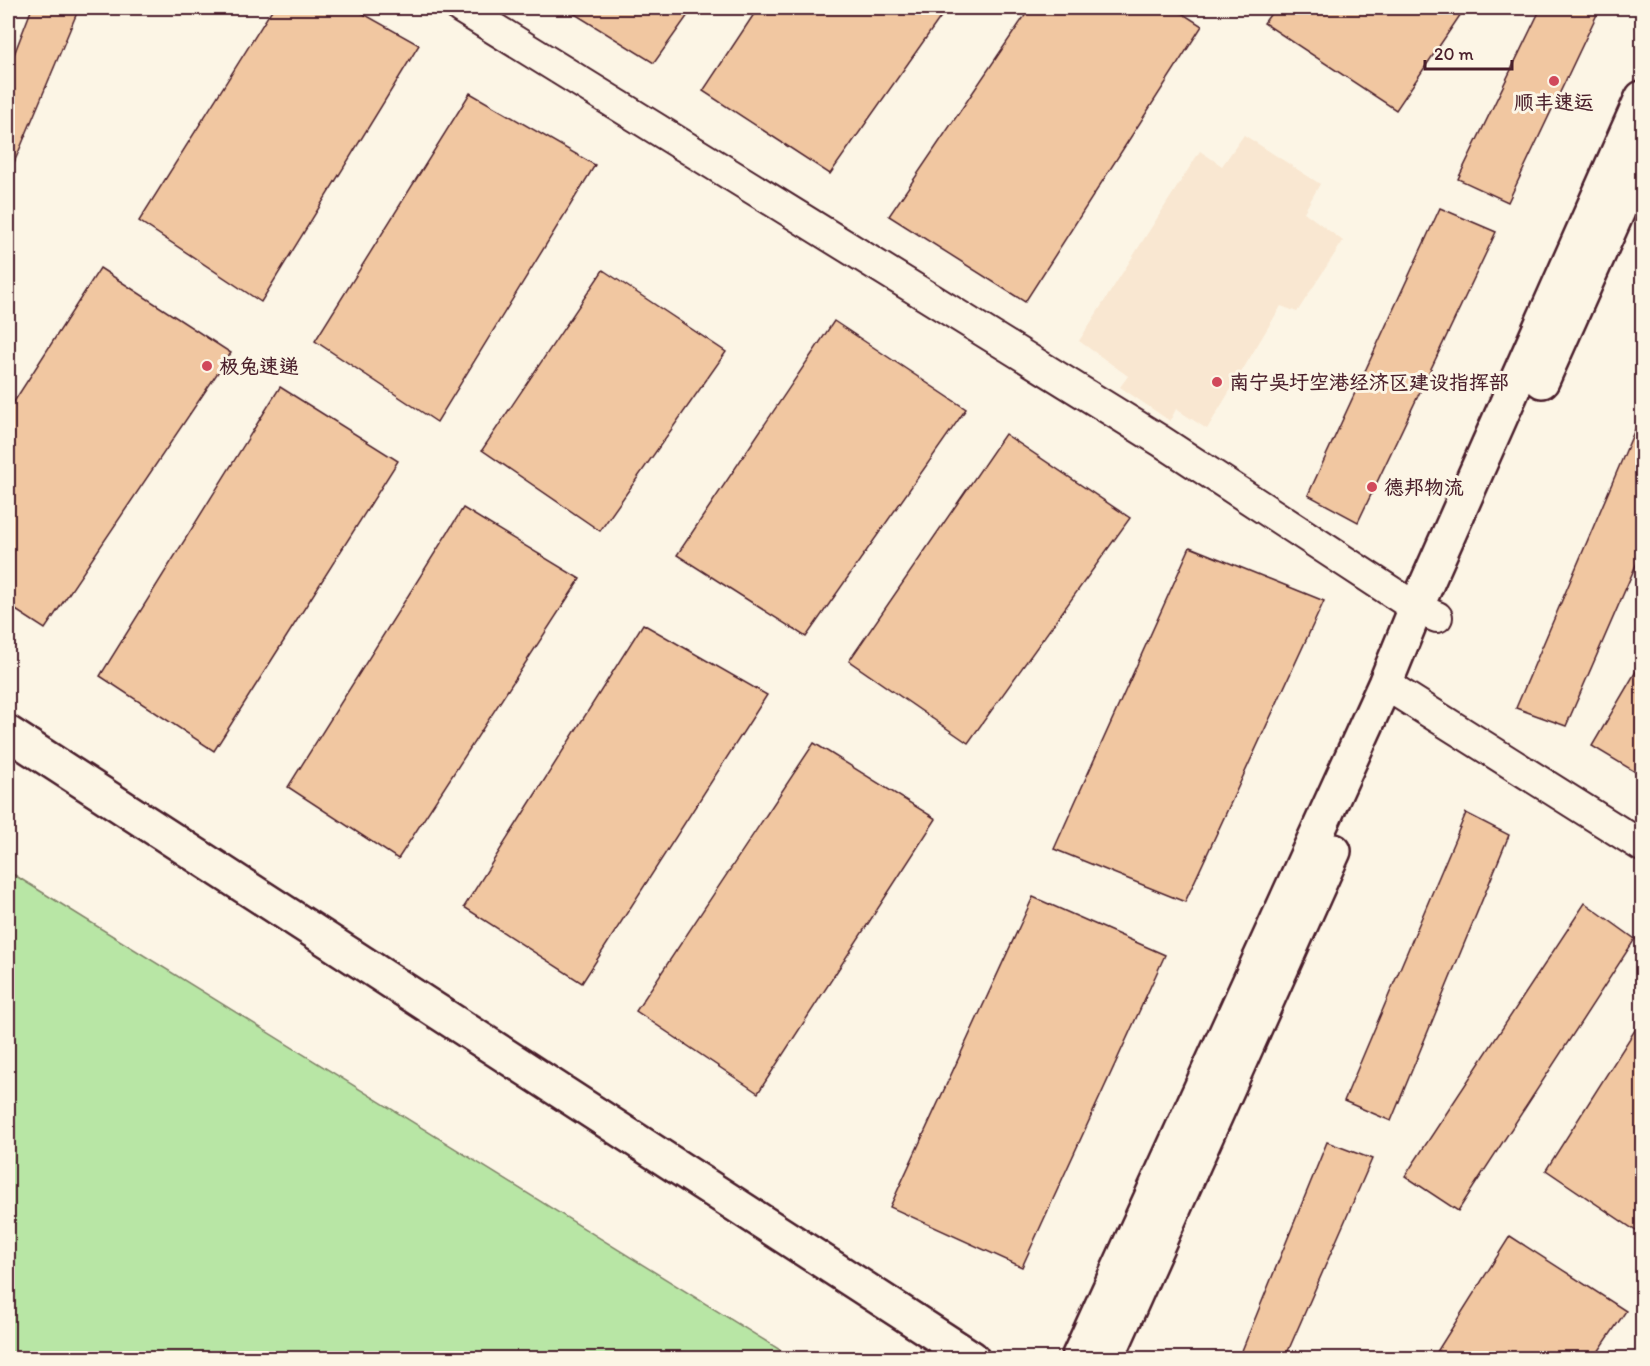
<svg xmlns="http://www.w3.org/2000/svg" width="1650" height="1366" font-family="Itim,'LXGW WenKai TC',sans-serif">
  <style>
    .built { fill: #f9e7d1 }
    .green { fill: #b8e6a5; stroke: #818268; stroke-width: 1.5 }
    .building { fill: #f1c7a1; stroke: #4a1f2b; stroke-width: 1.5 }
    .lines { fill: none; stroke-linecap: round; stroke-linejoin: round }
    .minor-casing { stroke: #4a1f2b; stroke-width: 34 }
    .tertiary-casing { stroke: #4a1f2b; stroke-width: 38 }
    .minor { stroke: #fcf5e5; stroke-width: 30 }
    .tertiary { stroke: #fcf5e5; stroke-width: 33 }
    .poi-dot { fill: #d1495b; stroke: #fcf5e5; stroke-width: 2 }
    .labels { text-anchor: middle; stroke-width: 6; stroke-linejoin: round; paint-order: stroke }
    .poi-label { font-size: 20px; font-weight: bold; fill: #4a1f2b; stroke: #fcf5e5; text-anchor: start }
  </style>
  <rect width="100%" height="100%" fill="#fcf5e5"/>
  <filter id="ink" filterUnits="userSpaceOnUse"><feTurbulence type="fractalNoise" baseFrequency=".0167" numOctaves="2"/><feDisplacementMap in="SourceGraphic" scale="12" xChannelSelector="R" yChannelSelector="G"/><feConvolveMatrix kernelMatrix="1 2 1 2 8 2 1 2 1" color-interpolation-filters="sRGB"/></filter>
  <g filter="url(#ink)">
    <path class="built" d="M 1244,135 L 1320,184 L 1304,212 L 1343,241 L 1297,312 L 1281,306 L 1207,429 L 1176,409 L 1170,421 L 1120,387 L 1128,376 L 1079,341 L 1200,151 L 1222,166 Z"/>
    <path class="green" d="M 8,871 L 793,1358 L 8,1358 Z"/>
    <g class="building">
      <path d="M 32,8 L 79,8 L 8,177 L 8,70 Z"/>
      <path d="M 273,8 L 353,8 L 419,45 L 261,302 L 139,221 Z"/>
      <path d="M 565,8 L 693,8 L 654,63 Z"/>
      <path d="M 758,8 L 947,8 L 830,174 L 703,91 Z"/>
      <path d="M 1030,8 L 1174,8 L 1202,26 L 1025,302 L 889,216 Z"/>
      <path d="M 1275,8 L 1465,8 L 1396,110 L 1264,23 Z"/>
      <path d="M 1541,8 L 1600,8 L 1508,202 L 1458,179 Z"/>
      <path d="M 470,93 L 595,165 L 437,422 L 315,341 Z"/>
      <path d="M 1440,208 L 1496,232 L 1358,522 L 1308,495 Z"/>
      <path d="M 100,268 L 231,353 L 45,629 L 8,605 L 8,411 Z"/>
      <path d="M 603,270 L 726,352 L 600,531 L 482,450 Z"/>
      <path d="M 834,321 L 966,409 L 806,637 L 677,555 Z"/>
      <path d="M 280,387 L 398,461 L 214,751 L 100,676 Z"/>
      <path d="M 1642,413 L 1642,551 L 1566,726 L 1516,708 Z"/>
      <path d="M 1005,434 L 1130,518 L 968,743 L 849,661 Z"/>
      <path d="M 463,508 L 580,579 L 398,859 L 288,787 Z"/>
      <path d="M 1190,547 L 1324,601 L 1185,902 L 1054,849 Z"/>
      <path d="M 643,624 L 767,695 L 582,983 L 464,907 Z"/>
      <path d="M 1642,661 L 1642,776 L 1592,746 Z"/>
      <path d="M 814,743 L 936,819 L 758,1093 L 636,1011 Z"/>
      <path d="M 1466,813 L 1509,835 L 1391,1121 L 1344,1101 Z"/>
      <path d="M 1033,897 L 1165,955 L 1022,1267 L 890,1207 Z"/>
      <path d="M 1585,903 L 1635,939 L 1458,1211 L 1405,1176 Z"/>
      <path d="M 1642,1019 L 1642,1235 L 1546,1170 Z"/>
      <path d="M 1327,1142 L 1372,1159 L 1285,1358 L 1239,1358 Z"/>
      <path d="M 1510,1236 L 1626,1311 L 1594,1358 L 1433,1358 Z"/>
    </g>
    <g class="lines">
      <g class="minor-casing">
        <g id="minor">
          <path d="M 461,8 L 1161,441 L 1416,608 L 1437,617"/>
          <path d="M 1385,684 L 1642,846"/>
        </g>
      </g>
      <g class="tertiary-casing">
        <g id="tertiary">
          <path d="M 1542,381 L 1642,157"/>
          <path d="M 8,733 L 972,1358"/>
          <path d="M 1078,1358 L 1385,684 L 1416,608 L 1642,98"/>
          <path d="M 1107,1358 L 1334,851"/>
        </g>
      </g>
      <use href="#minor" class="minor"/>
      <use href="#tertiary" class="tertiary"/>
    </g>
  </g>
  <g class="poi-dot">
    <circle cx="1554" cy="81" r="6"/>
    <circle cx="207" cy="366" r="6"/>
    <circle cx="1217" cy="382" r="6"/>
    <circle cx="1372" cy="487" r="6"/>
  </g>
  <g class="labels">
    <g class="poi-label">
      <text x="1554" y="109" text-anchor="middle">顺丰速运</text>
      <text x="219" y="373">极兔速递</text>
      <text x="1229" y="389">南宁吴圩空港经济区建设指挥部</text>
      <text x="1384" y="494">德邦物流</text>
    </g>
  </g>
  <rect width="1650" height="1366" fill="none" stroke="#fcf5e5" stroke-width="30"/>
  <rect x="15" y="15" width="1620" height="1336" fill="none" stroke="#4a1f2b" stroke-width="2" filter="url(#ink)"/>
  <path d="M1425 60v9h87v-9" fill="none" stroke="#4a1f2b" stroke-width="3"/>
  <text x="1434" y="60" font-size="18" fill="#4a1f2b" stroke="#fcf5e5" stroke-width="4.5" paint-order="stroke">20 m</text>
</svg>
